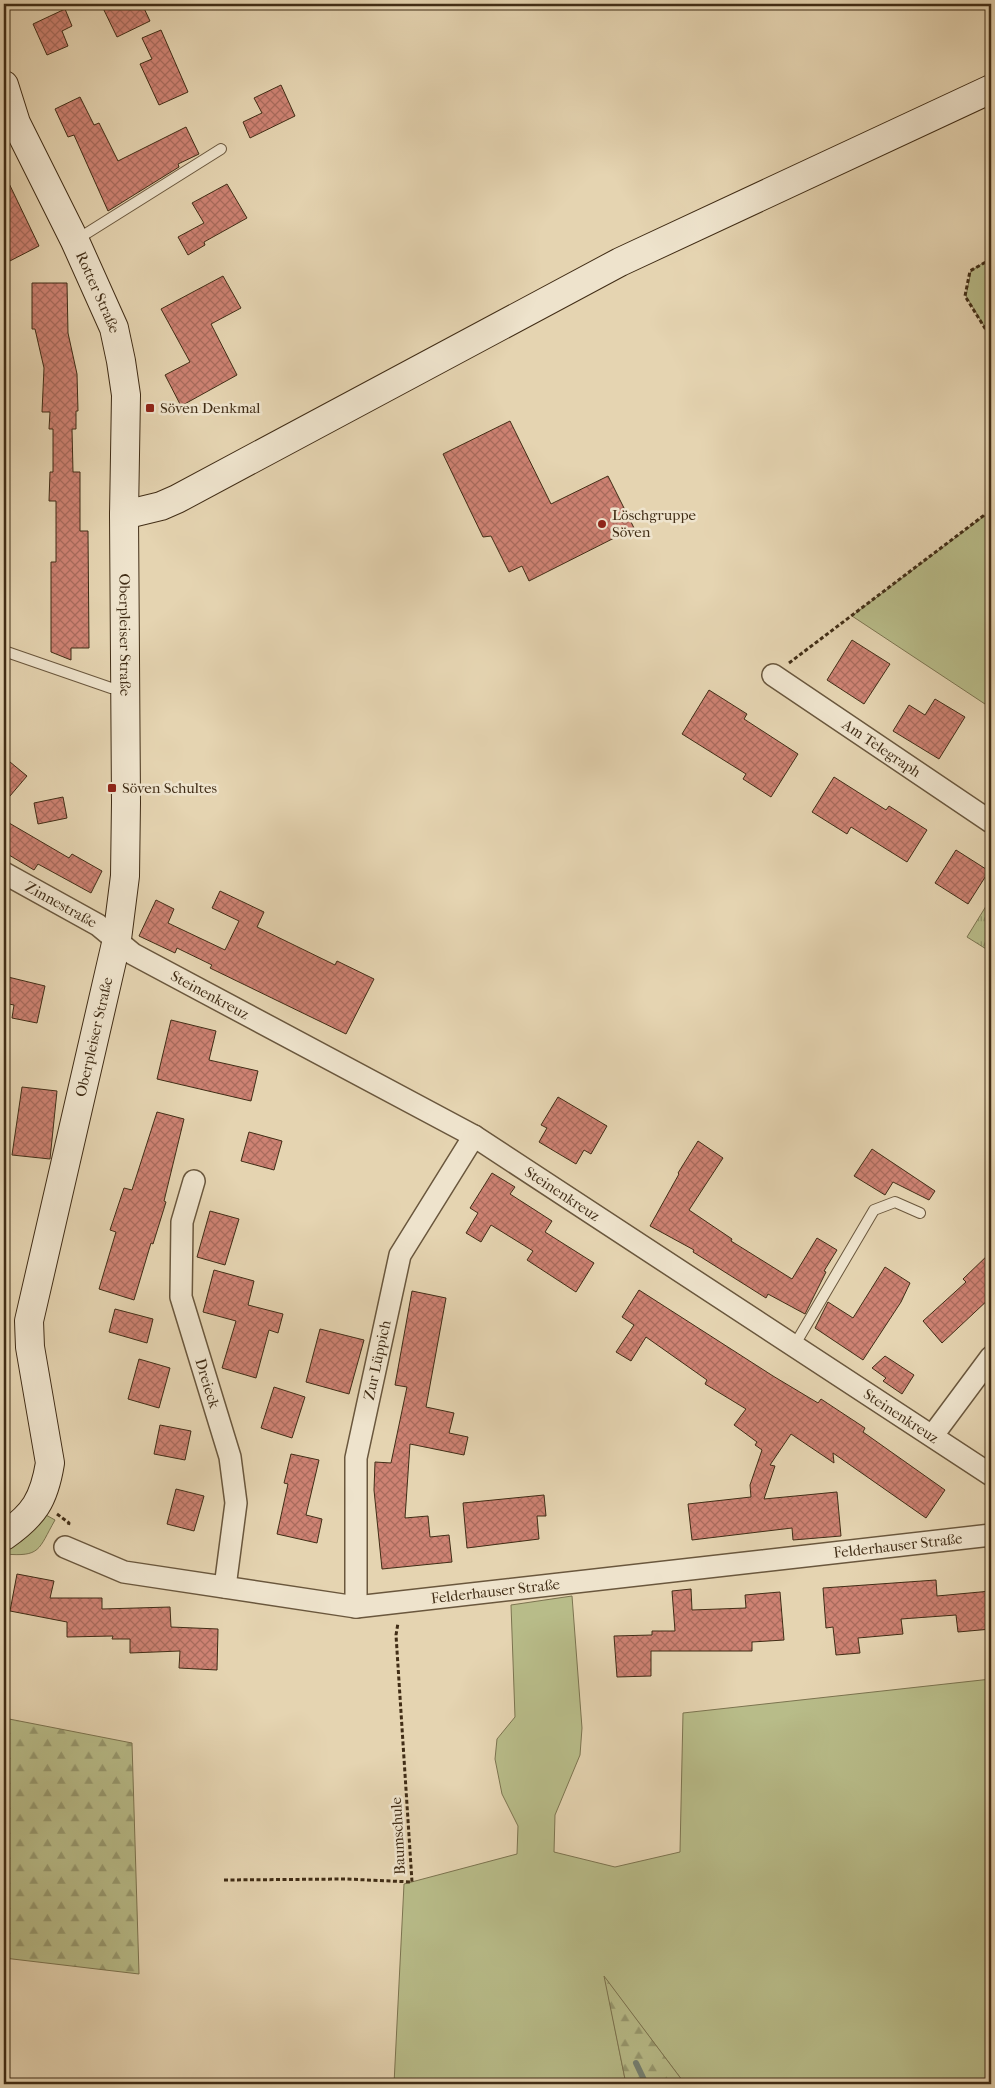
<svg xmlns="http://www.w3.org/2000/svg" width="995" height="2088" font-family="'IM FELL French Canon',serif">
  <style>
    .green { fill: #b8bc89; stroke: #7c7450 }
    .forest { fill: url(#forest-firs); stroke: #7c7450 }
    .park { fill: url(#park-tufts); stroke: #7c7450 }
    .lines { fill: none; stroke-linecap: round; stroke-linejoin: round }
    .stream { stroke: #748073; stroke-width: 6 }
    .building { fill: url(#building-cross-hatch); stroke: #412d16 }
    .lane-casing { stroke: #6a573d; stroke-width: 12 }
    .street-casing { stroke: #6a573d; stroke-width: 24 }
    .secondary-casing { stroke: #412d16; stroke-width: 30 }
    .path { stroke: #412d16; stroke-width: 3; stroke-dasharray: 4 2.5; stroke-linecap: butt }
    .lane { stroke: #eee3cc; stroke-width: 10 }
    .street { stroke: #eee3cc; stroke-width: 21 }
    .secondary { stroke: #eee3cc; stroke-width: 28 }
    .poi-dot { fill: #8f2418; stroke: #eee3cc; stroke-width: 2 }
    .labels { text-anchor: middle; stroke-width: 5; stroke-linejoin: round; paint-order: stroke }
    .street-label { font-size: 15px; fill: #412d16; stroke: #eee3cc }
    .poi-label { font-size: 15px; fill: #412d16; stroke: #eee3cc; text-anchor: start }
  </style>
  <defs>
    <pattern id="forest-firs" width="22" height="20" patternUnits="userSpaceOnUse" patternTransform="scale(1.25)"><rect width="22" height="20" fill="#b8bc89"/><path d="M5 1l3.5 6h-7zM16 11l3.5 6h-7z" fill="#97996f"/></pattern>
    <pattern id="park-tufts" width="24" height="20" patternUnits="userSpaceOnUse" patternTransform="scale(1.25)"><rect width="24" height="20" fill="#b8bc89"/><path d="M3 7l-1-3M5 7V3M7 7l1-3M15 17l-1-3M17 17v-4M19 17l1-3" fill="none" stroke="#97996f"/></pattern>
    <pattern id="building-cross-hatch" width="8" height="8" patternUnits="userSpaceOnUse" patternTransform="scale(1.25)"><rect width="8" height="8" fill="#ce8273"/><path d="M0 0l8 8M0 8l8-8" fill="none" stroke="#a96b5d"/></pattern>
  </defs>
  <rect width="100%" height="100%" fill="#e5d4b1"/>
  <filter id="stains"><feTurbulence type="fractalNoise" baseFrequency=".004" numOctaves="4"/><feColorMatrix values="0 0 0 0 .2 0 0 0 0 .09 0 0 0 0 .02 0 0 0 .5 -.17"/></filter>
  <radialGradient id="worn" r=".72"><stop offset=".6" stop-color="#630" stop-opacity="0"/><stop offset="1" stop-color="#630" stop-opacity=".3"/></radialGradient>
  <g class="green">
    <path d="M 991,258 L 991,337 L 966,296 L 971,271 Z"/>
    <path d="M 991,511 L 991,708 L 852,616 Z"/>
    <path d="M 46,1515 L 55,1520 C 38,1550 41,1557 4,1554 L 4,1549 L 23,1540 Z"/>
    <path d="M 572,1596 L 582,1728 L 580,1755 L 555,1815 L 554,1852 L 615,1867 L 680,1852 L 683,1713 L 991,1679 L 991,2084 L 685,2084 L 605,1978 L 626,2084 L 394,2084 L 404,1884 L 517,1854 L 518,1826 L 502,1794 L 495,1759 L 497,1739 L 515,1717 L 511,1605 Z"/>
  </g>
  <g class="forest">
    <path d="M 4,1718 L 132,1743 L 139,1974 L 4,1958 Z"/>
    <path d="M 604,1976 L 685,2084 L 626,2084 Z"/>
  </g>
  <path class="park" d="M 991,898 L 991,952 L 967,937 Z"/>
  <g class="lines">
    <path class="stream" d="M 636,2063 L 646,2084"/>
  </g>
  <g class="building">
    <path d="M 101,4 L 142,4 L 150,21 L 117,37 Z"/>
    <path d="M 65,9 L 72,26 L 62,31 L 68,46 L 47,55 L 33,24 Z"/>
    <path d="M 161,30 L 188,92 L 159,105 L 140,64 L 152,59 L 142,38 Z"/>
    <path d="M 281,85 L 295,116 L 250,138 L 243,122 L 262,113 L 254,98 Z"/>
    <path d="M 80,97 L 94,125 L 99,123 L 118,161 L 186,127 L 199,154 L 178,164 L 179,167 L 108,211 L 74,135 L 68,137 L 55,109 Z"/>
    <path d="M 4,173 L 39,246 L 4,264 Z"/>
    <path d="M 227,184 L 247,218 L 204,242 L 205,245 L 188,255 L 178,237 L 204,223 L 192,203 Z"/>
    <path d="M 223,276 L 241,308 L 211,324 L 237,375 L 181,406 L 165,375 L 190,362 L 161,309 Z"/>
    <path d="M 32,283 L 67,283 L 68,333 L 77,374 L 78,411 L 76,411 L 76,429 L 72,429 L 73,472 L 80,472 L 80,531 L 88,531 L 89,648 L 71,648 L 71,660 L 51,652 L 51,562 L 56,562 L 56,501 L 49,501 L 50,472 L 53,472 L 53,429 L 49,429 L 50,412 L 42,412 L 44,368 L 35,329 L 32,329 Z"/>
    <path d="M 510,421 L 551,504 L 608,476 L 634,528 L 529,581 L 522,566 L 509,572 L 491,536 L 483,537 L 443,454 Z"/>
    <path d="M 852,640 L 890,664 L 864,704 L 827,680 Z"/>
    <path d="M 709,690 L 747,714 L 744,719 L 798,754 L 771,797 L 743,779 L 746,774 L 682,734 Z"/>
    <path d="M 935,699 L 965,717 L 939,759 L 893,731 L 909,705 L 925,715 Z"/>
    <path d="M 4,757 L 27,776 L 4,803 Z"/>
    <path d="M 834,777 L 886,810 L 889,806 L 927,830 L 907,862 L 851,827 L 847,834 L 812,812 Z"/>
    <path d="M 63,797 L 67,818 L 38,824 L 34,803 Z"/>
    <path d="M 4,820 L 69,858 L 72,854 L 102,871 L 91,893 L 38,864 L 34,870 L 4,852 Z"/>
    <path d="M 956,850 L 989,871 L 968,904 L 935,883 Z"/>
    <path d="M 220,891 L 264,912 L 257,927 L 335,965 L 337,961 L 374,979 L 346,1034 L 210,968 L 212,965 L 177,948 L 175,953 L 139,936 L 156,900 L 174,909 L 168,923 L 225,950 L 239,921 L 212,908 Z"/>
    <path d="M 4,976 L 45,986 L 37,1023 L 12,1018 L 14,1005 L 4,1003 Z"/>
    <path d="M 171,1020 L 216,1031 L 209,1060 L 258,1071 L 251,1101 L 157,1079 Z"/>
    <path d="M 22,1087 L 57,1091 L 50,1159 L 12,1155 Z"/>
    <path d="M 558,1097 L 607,1126 L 591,1154 L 584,1150 L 576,1164 L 539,1142 L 547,1128 L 541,1125 Z"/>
    <path d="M 157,1112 L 184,1119 L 164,1201 L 166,1202 L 153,1244 L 151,1243 L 134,1300 L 99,1289 L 116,1232 L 110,1230 L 124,1188 L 132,1190 Z"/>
    <path d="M 249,1132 L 282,1141 L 274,1170 L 241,1161 Z"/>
    <path d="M 698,1141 L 723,1158 L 689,1210 L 732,1239 L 731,1241 L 792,1279 L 817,1238 L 837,1250 L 824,1271 L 826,1272 L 805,1314 L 768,1294 L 766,1298 L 693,1252 L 694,1250 L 650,1226 L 679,1174 L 678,1173 Z"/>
    <path d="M 872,1149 L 935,1191 L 929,1200 L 893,1182 L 885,1195 L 854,1176 Z"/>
    <path d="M 492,1173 L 515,1187 L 510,1194 L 552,1221 L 545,1232 L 594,1263 L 576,1292 L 527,1260 L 533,1251 L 491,1225 L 481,1242 L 466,1233 L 478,1213 L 470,1208 Z"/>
    <path d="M 210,1211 L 239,1219 L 225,1265 L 197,1257 Z"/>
    <path d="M 991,1252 L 991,1297 L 942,1343 L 923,1321 L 966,1282 L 963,1279 Z"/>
    <path d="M 885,1267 L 910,1283 L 901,1302 L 863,1360 L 815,1328 L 828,1302 L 853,1318 Z"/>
    <path d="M 214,1270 L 254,1281 L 248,1305 L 283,1314 L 278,1333 L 269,1330 L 256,1378 L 222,1368 L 236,1321 L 203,1312 Z"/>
    <path d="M 639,1290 L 773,1376 L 818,1403 L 821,1399 L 865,1428 L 863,1432 L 945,1490 L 926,1518 L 833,1453 L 834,1463 L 791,1434 L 770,1465 L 775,1466 L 764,1499 L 837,1492 L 841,1536 L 793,1540 L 792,1528 L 692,1540 L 688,1504 L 751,1497 L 750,1485 L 762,1450 L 755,1445 L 757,1442 L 734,1425 L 746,1409 L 705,1384 L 707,1380 L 646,1337 L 631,1361 L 616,1352 L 634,1325 L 622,1317 Z"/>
    <path d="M 412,1291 L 446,1298 L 426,1407 L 454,1413 L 449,1433 L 468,1437 L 464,1455 L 410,1444 L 405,1518 L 428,1516 L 430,1537 L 449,1535 L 452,1562 L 382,1569 L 374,1490 L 375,1462 L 391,1463 L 407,1387 L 395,1385 Z"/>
    <path d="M 115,1309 L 153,1319 L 147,1343 L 109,1332 Z"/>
    <path d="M 320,1329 L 364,1340 L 349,1394 L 306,1382 Z"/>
    <path d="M 885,1356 L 914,1375 L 902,1394 L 883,1381 L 886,1378 L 872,1368 Z"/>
    <path d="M 139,1359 L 170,1368 L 159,1408 L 128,1399 Z"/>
    <path d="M 274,1387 L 305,1397 L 292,1438 L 261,1428 Z"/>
    <path d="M 160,1425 L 191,1431 L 185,1460 L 154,1454 Z"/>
    <path d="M 291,1454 L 319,1460 L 306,1515 L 322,1519 L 317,1543 L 277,1534 L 288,1484 L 284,1483 Z"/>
    <path d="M 176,1489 L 204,1496 L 194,1531 L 167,1524 Z"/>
    <path d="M 544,1495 L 546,1516 L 537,1516 L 539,1539 L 467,1548 L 463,1503 Z"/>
    <path d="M 17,1574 L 54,1581 L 50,1598 L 102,1598 L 102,1609 L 170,1607 L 171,1627 L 218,1629 L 217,1670 L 179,1668 L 180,1651 L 130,1653 L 130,1639 L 112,1639 L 113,1636 L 67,1637 L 67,1622 L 10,1611 Z"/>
    <path d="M 936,1580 L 937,1596 L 991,1591 L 991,1629 L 958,1632 L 956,1615 L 901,1619 L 903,1634 L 858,1638 L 860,1653 L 836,1655 L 833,1627 L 826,1628 L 823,1588 Z"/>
    <path d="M 691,1589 L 692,1610 L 746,1608 L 745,1595 L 780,1592 L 784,1640 L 752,1642 L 752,1651 L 651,1651 L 651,1676 L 617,1677 L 614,1636 L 652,1635 L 652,1631 L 675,1631 L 672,1591 Z"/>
  </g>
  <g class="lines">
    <g class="lane-casing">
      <g id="lane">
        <path d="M 76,240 L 221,149"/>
        <path d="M 4,651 L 111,688 L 124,688"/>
        <path d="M 794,1346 L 874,1210 L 895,1202 L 920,1213"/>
      </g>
    </g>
    <g class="street-casing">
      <g id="street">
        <path id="s1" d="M 773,675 L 991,822"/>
        <path id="s2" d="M 4,873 L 98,925 L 133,954 L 474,1136 L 991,1475"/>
        <path id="s3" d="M 194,1181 L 182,1222 L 181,1297 L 230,1457 L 236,1503 L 225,1587"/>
        <path d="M 933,1435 L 991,1357"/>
        <path id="s4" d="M 65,1547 L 124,1572 L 356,1607 L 991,1535"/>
        <path id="s5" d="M 356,1607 L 356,1458 L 400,1255 L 474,1136"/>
      </g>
    </g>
    <g class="secondary-casing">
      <g id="secondary">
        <path id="s6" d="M 4,85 L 16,123 L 75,241 L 114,328 L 121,361 L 126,395 L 124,515 L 126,802 L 125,876 L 117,939 L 29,1321 L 30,1347 L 50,1463 C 44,1500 34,1515 4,1536"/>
        <path d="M 124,515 L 161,506 L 177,499 L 620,262 L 991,89"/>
      </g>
    </g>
    <g class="path">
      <path d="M 991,259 L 970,271 L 965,296 L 991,338"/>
      <path d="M 789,663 L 991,510"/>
      <path d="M 57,1514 L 69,1523 L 68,1527"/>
      <path d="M 224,1880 L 346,1879 L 412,1882 L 396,1635 L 398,1623"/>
    </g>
    <use href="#lane" class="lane"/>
    <use href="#street" class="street"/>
    <use href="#secondary" class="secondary"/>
  </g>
  <g class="poi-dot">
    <rect x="145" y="403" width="10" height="10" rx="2.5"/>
    <circle cx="602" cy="524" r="5"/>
    <rect x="107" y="783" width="10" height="10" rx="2.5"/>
  </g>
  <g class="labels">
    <g class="street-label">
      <text dy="5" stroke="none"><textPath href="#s6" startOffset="228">Rotter Straße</textPath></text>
      <text dy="5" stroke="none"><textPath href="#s6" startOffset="575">Oberpleiser Straße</textPath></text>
      <text dy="5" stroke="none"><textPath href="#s1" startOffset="131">Am Telegraph</textPath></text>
      <text dy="5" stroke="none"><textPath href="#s2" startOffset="65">Zinnestraße</textPath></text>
      <text dy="5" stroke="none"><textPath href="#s2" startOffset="240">Steinenkreuz</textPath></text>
      <text transform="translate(94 1037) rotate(-77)" y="5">Oberpleiser Straße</text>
      <text dy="5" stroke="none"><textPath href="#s2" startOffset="645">Steinenkreuz</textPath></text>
      <text dy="5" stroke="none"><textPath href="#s5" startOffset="249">Zur Lüppich</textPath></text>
      <text dy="5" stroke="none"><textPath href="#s3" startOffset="208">Dreieck</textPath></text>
      <text dy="5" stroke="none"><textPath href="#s2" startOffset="1050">Steinenkreuz</textPath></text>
      <text dy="5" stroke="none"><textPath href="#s4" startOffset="844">Felderhauser Straße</textPath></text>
      <text dy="5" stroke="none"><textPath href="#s4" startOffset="439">Felderhauser Straße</textPath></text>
      <text transform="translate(398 1836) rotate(-93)" y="5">Baumschule</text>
    </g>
    <g class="poi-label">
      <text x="160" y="413">Söven Denkmal</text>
      <text x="612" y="520">Löschgruppe<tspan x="612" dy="17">Söven</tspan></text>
      <text x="122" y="793">Söven Schultes</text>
    </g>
  </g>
  <rect width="995" height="2088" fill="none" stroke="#e5d4b1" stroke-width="20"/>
  <rect x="5" y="5" width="985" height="2078" fill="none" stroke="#412d16" stroke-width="2.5"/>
  <rect x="10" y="10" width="975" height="2068" fill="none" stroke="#412d16"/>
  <rect width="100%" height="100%" filter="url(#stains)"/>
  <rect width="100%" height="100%" fill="url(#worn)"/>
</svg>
